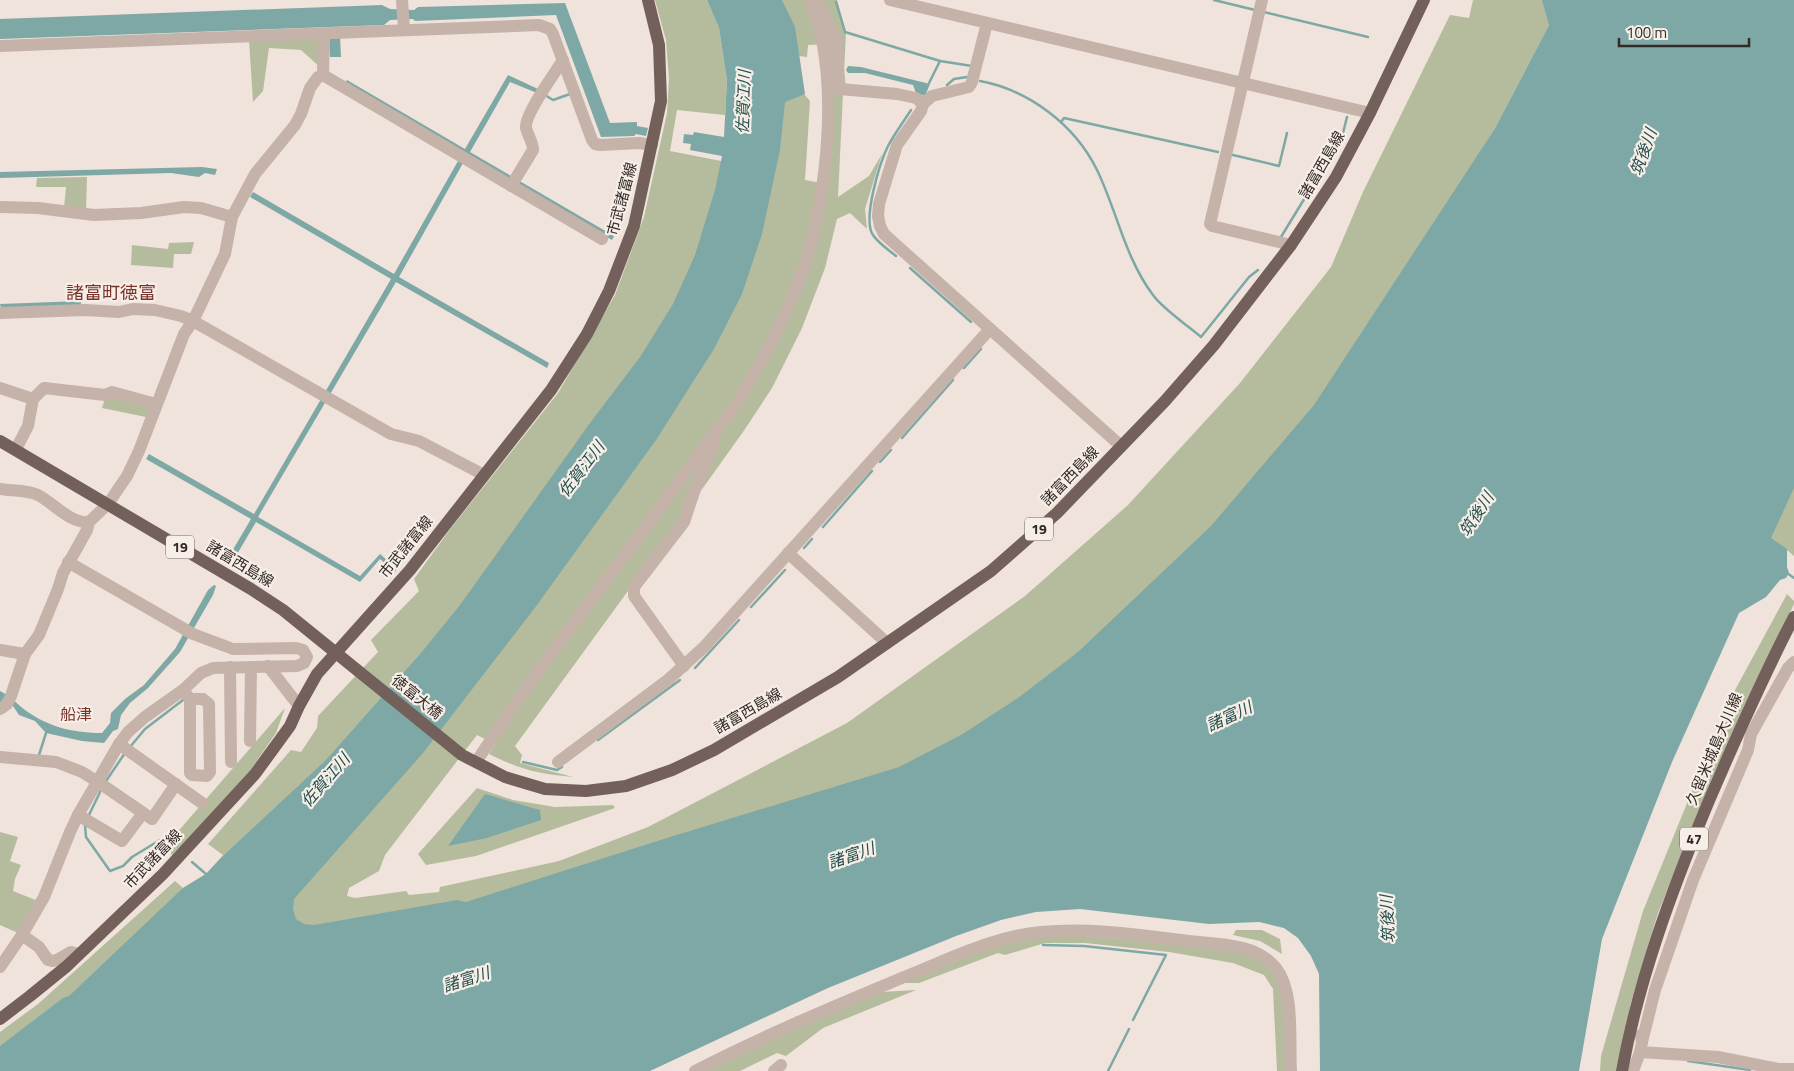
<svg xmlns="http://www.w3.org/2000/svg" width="1794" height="1071" font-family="'Titillium Web','Noto Sans JP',sans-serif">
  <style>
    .green { fill: #b5bc9d; fill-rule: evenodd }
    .water { fill: #7ea8a5 }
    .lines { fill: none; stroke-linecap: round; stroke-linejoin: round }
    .stream { stroke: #7ea8a5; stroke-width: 2.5 }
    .minor { stroke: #c5b2a9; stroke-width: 12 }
    .major { stroke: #73605b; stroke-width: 12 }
    .labels { text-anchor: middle; stroke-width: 4.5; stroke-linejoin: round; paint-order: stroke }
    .shield { fill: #f7eee7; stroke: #6e6561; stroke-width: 1 }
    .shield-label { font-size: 14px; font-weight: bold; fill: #332a28 }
    .street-label { font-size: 15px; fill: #332a28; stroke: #f7eee7 }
    .water-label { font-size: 16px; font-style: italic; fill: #22504d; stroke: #f7eee7 }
    .neighbourhood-label { font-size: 16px; fill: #79332a; stroke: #f7eee7 }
    .quarter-label { font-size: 18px; fill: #79332a; stroke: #f7eee7 }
  </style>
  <rect width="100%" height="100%" fill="#efe3db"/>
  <g class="green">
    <path d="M 655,0 L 707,0 L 719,28 L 727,80 L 725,115 L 677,110 L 670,151 L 721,161 L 731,167 L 674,331 L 464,612 L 295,815 L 0,1055 L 0,1032 L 38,1004 L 175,881 L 183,888 L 206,874 L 223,855 L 208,844 L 291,750 L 301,752 L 317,728 L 318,716 L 378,652 L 371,640 L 419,591 L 414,579 L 451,528 L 558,393 L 615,295 L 644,217 L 667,113 L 669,79 L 666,40 Z"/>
    <path d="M 770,0 L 837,0 L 846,32 L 838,197 L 869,176 L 882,154 L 865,209 L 867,229 L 850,213 L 837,219 L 825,268 L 802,328 L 772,388 L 743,432 L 695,499 L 515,746 L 522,755 L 520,763 L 573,777 C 539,774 519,769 489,754 L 495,744 L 477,735 L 385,855 L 379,871 L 349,888 L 347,896 L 355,898 L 406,891 L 409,895 L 439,892 L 440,887 L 559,861 L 648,827 L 847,723 L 1025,596 L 1128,505 L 1240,383 L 1331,267 L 1363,192 L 1450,15 L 1469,18 L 1473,0 L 1550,0 L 1549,25 L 1494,130 L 1299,460 L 1055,679 L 902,774 L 479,904 L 316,931 L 278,927 L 289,897 L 646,440 ZM 829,44 L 833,108 L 827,184 L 805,180 L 810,101 L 804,94 L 799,56 L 807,57 L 808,45 Z"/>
    <path d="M 319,37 L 321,68 L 301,50 L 269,48 L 263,91 L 253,102 L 249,40 Z"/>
    <path d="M 87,177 L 86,209 L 64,208 L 66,187 L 36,187 L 37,178 Z"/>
    <path d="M 194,242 L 191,254 L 174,254 L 173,268 L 131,265 L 132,245 L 168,249 L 169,243 Z"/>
    <path d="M 113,395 L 151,405 L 146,417 L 102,408 L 105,398 Z"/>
    <path d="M 1794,434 L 1794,556 L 1787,550 L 1787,567 L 1748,542 Z"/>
    <path d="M 1787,594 L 1794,601 L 1794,604 L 1712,778 L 1658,913 L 1631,1002 L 1618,1071 L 1600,1071 L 1601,1056 L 1643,911 L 1728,703 Z"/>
    <path d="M 285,708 L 276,733 L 249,772 L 172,856 L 168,843 Z"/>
    <path d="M 477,788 L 513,800 L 555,807 L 613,805 L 615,808 L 476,856 L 426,865 L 418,854 Z"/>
    <path d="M 0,832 L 18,837 L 10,861 L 21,865 L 15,879 L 13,891 L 38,901 L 18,933 L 0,925 Z"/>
    <path d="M 1236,930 L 1262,930 L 1280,939 L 1282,954 L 1260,941 L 1233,935 Z"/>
    <path d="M 1045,933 L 1230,947 L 1269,963 L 1284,993 L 1288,1071 L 1277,1071 L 1273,989 L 1264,975 L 1233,963 L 1169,952 L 1085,943 L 1045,943 L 1005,955 L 998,953 L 919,983 L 894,983 L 1004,941 Z"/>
    <path d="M 916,990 L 823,1028 L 786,1056 L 777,1053 L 740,1071 L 704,1071 L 737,1054 L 881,992 Z"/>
  </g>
  <g class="water">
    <path d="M 707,0 L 782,0 L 795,27 L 805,94 L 785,102 L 780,150 L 762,234 L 742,294 L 714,349 L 656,440 L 537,605 L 423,753 L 294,899 L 293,909 L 296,919 L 304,924 L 314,925 L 457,900 L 466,902 L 670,837 L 899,767 L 961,735 L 1018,698 L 1078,652 L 1211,526 L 1314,405 L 1494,130 L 1549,25 L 1542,0 L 1794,0 L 1794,488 L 1771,538 L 1787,549 L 1787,567 L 1789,573 L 1786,578 L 1780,580 L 1766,597 L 1739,613 L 1672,762 L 1602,939 L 1579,1071 L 1320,1071 L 1319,974 L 1311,956 L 1298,938 L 1284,928 L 1259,922 L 1209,924 L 1080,909 L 1036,912 L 1001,920 L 956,936 L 828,988 L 650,1071 L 0,1071 L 0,1046 L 63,998 L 69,996 L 183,888 L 206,874 L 224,855 L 325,761 L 421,653 L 460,605 L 590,423 L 640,357 L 673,304 L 695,255 L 715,190 L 722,156 L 690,150 L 691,144 L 683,143 L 684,134 L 693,135 L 694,132 L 724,137 L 727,80 L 719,28 Z"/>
    <path d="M 565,3 L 610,123 L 637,122 L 637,126 L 648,128 L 646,136 L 636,134 L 634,136 L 601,137 L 556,15 L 415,21 L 413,19 L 390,20 L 384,25 L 0,39 L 0,19 L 382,5 L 390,9 L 414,10 L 418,7 Z"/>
    <path d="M 340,37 L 341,57 L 330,57 L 329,38 Z"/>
    <path d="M 848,66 L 861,67 L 930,84 L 925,96 L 916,93 L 913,85 L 865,73 L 848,73 L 846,70 Z"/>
    <path d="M 508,75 L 538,89 L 537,93 L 510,82 L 470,152 L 614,236 L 612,240 L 467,156 L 399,277 L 549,363 L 547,368 L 396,282 L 258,517 L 360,576 L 380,554 L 397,569 L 395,572 L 380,559 L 360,582 L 256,522 L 233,561 L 228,558 L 251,519 L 146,459 L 149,454 L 254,514 L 391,279 L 250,197 L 253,192 L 394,274 L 462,154 L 344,85 L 347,80 L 465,149 Z"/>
    <path d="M 202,167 L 217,169 L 215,175 L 205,173 L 199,177 L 171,173 L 0,178 L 0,172 Z"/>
    <path d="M 81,301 L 81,305 L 1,308 L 0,304 Z"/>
    <path d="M 214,585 L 216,586 L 213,595 L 180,652 L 148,688 L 130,703 L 121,715 L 118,729 L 113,731 L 104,743 L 82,741 L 46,733 L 35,721 L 19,715 L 13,706 L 0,705 L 0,691 C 10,696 16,703 25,710 C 48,727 74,733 102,733 L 110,723 L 111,713 L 125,699 L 144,685 L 175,649 L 208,590 Z"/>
    <path d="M 485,794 L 540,810 L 541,820 L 487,838 L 448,846 Z"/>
  </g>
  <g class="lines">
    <g class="stream">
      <path d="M 1214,0 L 1255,10"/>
      <path d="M 836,2 L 845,32 L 940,61"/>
      <path d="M 1264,12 L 1368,37"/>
      <path d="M 980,81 C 1029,90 1075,125 1097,170 C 1117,211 1125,258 1153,295 C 1162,308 1188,326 1201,337 L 1249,277 L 1258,270"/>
      <path d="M 929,83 L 940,61 L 972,66"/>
      <path d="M 947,85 L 954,79 L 967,77"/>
      <path d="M 545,95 L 553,100 L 570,94"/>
      <path d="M 1061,122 L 1064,118 L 1218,152"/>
      <path d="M 1233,155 L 1279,166 L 1287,133"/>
      <path d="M 1281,237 L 1342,137 L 1347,117"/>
      <path d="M 896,256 C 889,250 878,243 873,235 C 862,220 880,162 888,146 C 895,133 904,121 911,110"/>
      <path d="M 910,268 L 971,322"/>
      <path d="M 964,368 L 981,349"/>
      <path d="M 902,438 L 953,380"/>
      <path d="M 880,462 L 891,450"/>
      <path d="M 823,527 L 872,471"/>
      <path d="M 804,548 L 812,539"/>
      <path d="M 1787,573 L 1794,578"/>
      <path d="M 751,607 L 785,570"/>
      <path d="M 695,668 L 739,620"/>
      <path d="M 598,740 L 680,680"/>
      <path d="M 130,747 L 145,729 L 183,700"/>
      <path d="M 39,755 L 46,733"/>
      <path d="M 523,762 L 557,770 L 562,767"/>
      <path d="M 106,781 L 125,753"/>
      <path d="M 88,817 L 102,788"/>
      <path d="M 85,825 L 86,837 L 110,871 L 123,866 L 132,857 L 160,840 L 169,839 L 177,846"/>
      <path d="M 192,862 L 206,874"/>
      <path d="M 1043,945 L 1084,946 L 1166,955 L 1133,1020"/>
      <path d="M 1688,1061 L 1750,1070"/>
      <path d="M 1108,1071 L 1129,1029"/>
    </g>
    <g class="minor">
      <path d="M 402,0 L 404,29"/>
      <path d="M 817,0 L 835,36 L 840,89 L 897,94 L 916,98 L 923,104"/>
      <path d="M 890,0 L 1370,113"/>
      <path d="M 1262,0 L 1210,224 L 1212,226 L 1291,245"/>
      <path d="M 987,23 L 972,82 L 969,87 L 932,96 L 923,104 L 921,111 L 897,145 L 879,204 L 878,216 L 880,226 L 884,234 L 1121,446"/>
      <path d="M 0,46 L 539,25 L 550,29 L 553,34 L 592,140 L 595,144 L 600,145 L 639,143 L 652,145"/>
      <path d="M 323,75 L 602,239"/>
      <path d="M 323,75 L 324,34"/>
      <path d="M 511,186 L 533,150 C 533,142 528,136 526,128 C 524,115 555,73 563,60"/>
      <path d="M 0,207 L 38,208 L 94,215 L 141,213 L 184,207 L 201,208 L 232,217"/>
      <path d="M 0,313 L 85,310 L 119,312 L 133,309 L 155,310 L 181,316 L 193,321 L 391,434 L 419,441 L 484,475"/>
      <path d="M 0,388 L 33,399"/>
      <path d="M 16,449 L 28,426 L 33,399 L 44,388 L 105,395 L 112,392 L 156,404"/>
      <path d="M 0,489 C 12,491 27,490 38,495 C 55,504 69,523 89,522"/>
      <path d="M 788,553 L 887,643"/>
      <path d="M 0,650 L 25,654"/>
      <path d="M 268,666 L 299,706"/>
      <path d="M 684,666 L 634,596 L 634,587 L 684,522 L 696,486 L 713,446 L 714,436"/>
      <path d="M 230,667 L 231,762"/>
      <path d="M 183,690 L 190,699 L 203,699 L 209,704 L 210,772 L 207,776 L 192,775 L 190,773 L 190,699"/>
      <path d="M 0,709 L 7,704 L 11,696 L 25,654 L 39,635 L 58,589 L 63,573 L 87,530 L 89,522 L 108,504 L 127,476 L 139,451 L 184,334 L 193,321 L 225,254 L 232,217 L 255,174 L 295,125 L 301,114 L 310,88 L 318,77 L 323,75"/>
      <path d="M 250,741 L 251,667"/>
      <path d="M 119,744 L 202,803"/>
      <path d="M 0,757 L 56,762 L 82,772 L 101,784 L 152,819 L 176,784"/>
      <path d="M 476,762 L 516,702 L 737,403 C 757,369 777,335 792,298 C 823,228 837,116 822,40 C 819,27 814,13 810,0"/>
      <path d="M 558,762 L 669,679 L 704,647 L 990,329"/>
      <path d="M 78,815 L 122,841 L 143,813"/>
      <path d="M 22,935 L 39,947 L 48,960 L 52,961 L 57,960 L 71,952 L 79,954"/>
      <path d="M 0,967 L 22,935 L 44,897 L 70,832 L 78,815 L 119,744 L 128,732 L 145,717 L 183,690 L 201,673 L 213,668 L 297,666 L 304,663 L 307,657 L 303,650 L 296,648 L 233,649 L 193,634 L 68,562"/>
      <path d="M 1641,1035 L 1642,1042 L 1640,1052 L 1718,1057 L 1778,1069 L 1794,1069"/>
      <path d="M 1642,1042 L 1655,990 L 1693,880 L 1748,750 L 1751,734 L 1788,668 L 1794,662"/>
      <path d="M 695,1071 C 765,1035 837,1005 909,975 C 951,958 995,936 1041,932 C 1090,927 1140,935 1188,941 C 1217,944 1256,943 1276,968 C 1295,992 1289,1041 1291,1071"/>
      <path d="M 774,1071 L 781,1065"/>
      <path d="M 1633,1071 L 1640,1052"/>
    </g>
    <g class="major">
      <path d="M 0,441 L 251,589 L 283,610 L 462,755 L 505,777 L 545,789 L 586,791 L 626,786 L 672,770 L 714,750 L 838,677 L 991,571 L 1057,513 L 1165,401 L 1214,345 L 1291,245 L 1336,177 L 1370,113 L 1424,0"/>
      <path d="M 0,1019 L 30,996 L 67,966 L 163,874 L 255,774 L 290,726 L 299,706 L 317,674 L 410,570 L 551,390 L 587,334 L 609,291 L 634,226 L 661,101 L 659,45 L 648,0"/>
      <path d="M 1622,1071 C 1639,978 1672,890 1708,803 C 1735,740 1762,678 1794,617"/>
    </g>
  </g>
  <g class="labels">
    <g class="shield">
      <rect x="1025" y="517.5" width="28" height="23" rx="4"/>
      <rect x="166" y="535.5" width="28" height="23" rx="4"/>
      <rect x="1680" y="827.5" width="28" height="23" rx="4"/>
    </g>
    <g class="shield-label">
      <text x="1039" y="534">19</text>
      <text x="180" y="552">19</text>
      <text x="1694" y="844">47</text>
    </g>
    <g class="street-label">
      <text transform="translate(1322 165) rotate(-60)" y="5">諸富西島線</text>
      <text transform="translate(622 199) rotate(-75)" y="5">市武諸富線</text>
      <text transform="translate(1070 476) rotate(-46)" y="5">諸富西島線</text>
      <text transform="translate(406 547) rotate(-51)" y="5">市武諸富線</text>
      <text transform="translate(240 564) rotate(31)" y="5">諸富西島線</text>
      <text transform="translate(417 697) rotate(39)" y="5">徳富大橋</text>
      <text transform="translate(748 711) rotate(-30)" y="5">諸富西島線</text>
      <text transform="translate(1714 749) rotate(-67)" y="5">久留米城島大川線</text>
      <text transform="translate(153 859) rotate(-46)" y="5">市武諸富線</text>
    </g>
    <g class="water-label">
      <text transform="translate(743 102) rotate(-88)" y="6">佐賀江川</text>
      <text transform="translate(1643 152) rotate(-70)" y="6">筑後川</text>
      <text transform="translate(581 469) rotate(-53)" y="6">佐賀江川</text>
      <text transform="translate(1476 514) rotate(-57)" y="6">筑後川</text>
      <text transform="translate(1229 716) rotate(-25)" y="6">諸富川</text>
      <text transform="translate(325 780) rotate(-49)" y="6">佐賀江川</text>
      <text transform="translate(851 855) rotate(-19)" y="6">諸富川</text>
      <text transform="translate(1387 919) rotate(-93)" y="6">筑後川</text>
      <text transform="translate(466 979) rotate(-18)" y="6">諸富川</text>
    </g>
    <g class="neighbourhood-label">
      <text x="76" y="720">船津</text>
    </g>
    <g class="quarter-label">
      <text x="111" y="299">諸富町徳富</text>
    </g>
  </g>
  <path d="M1619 38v8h130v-8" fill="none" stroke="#332a28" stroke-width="2.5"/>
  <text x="1626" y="38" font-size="15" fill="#332a28" stroke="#f7eee7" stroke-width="4" paint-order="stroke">100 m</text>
</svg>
